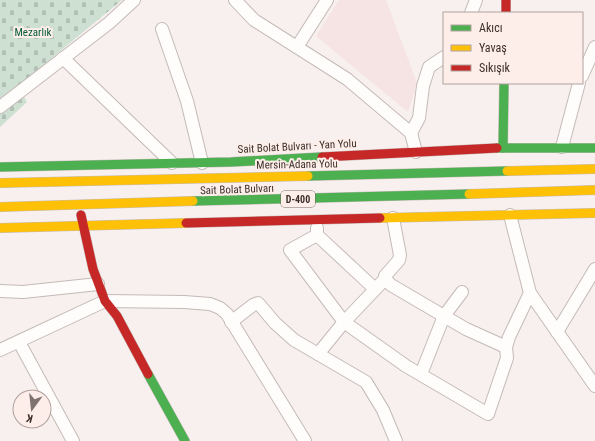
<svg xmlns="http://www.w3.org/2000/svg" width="595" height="441" font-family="'Roboto Condensed',sans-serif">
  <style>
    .education { fill: #f6e3e4 }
    .cemetery { fill: url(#cemetery-stones) }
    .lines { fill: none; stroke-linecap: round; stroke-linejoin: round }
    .street-casing { stroke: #c4bab7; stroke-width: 14 }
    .fast-casing { stroke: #c4bab7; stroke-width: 10 }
    .slow-casing { stroke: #c4bab7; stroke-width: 10 }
    .jam-casing { stroke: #c4bab7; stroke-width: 10 }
    .street { stroke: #fefdfc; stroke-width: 12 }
    .fast { stroke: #4caf50; stroke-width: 9 }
    .slow { stroke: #ffc107; stroke-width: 9 }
    .jam { stroke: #c62828; stroke-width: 9 }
    .labels { text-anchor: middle; stroke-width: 4; stroke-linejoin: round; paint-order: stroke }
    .shield { fill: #fdeee9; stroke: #776964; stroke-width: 1 }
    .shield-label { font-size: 10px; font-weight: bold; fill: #3d302b }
    .park-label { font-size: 11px; fill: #005a37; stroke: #fdeee9 }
    .street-label { font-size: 11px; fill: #3d302b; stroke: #fdeee9 }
  </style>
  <defs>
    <pattern id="cemetery-stones" width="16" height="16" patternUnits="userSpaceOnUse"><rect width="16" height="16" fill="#cee0d2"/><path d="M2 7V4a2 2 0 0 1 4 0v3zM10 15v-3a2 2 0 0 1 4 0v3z" fill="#b2c0b4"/></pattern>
  </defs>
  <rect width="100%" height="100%" fill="#f8f0ee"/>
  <path class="education" d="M 339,0 L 386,0 L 417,83 L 408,112 L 316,36 Z"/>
  <path class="cemetery" d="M 0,0 L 122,0 L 18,86 L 27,102 L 0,127 Z"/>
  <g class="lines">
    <g class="street-casing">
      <g id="street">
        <path d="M 235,0 L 254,20 L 347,79 L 411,133 L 416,152"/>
        <path d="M 471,13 L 476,0"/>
        <path d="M 162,29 L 187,101 L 202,163"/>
        <path d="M 297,47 L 327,0"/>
        <path d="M 63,58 L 172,163"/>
        <path d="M 582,76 L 595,47"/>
        <path d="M 0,107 L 109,23 L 134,0"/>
        <path d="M 411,133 L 419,118 L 423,86 L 429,67 L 444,57"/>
        <path d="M 562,147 L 579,83"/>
        <path d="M 510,215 L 530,293 L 595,386"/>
        <path d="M 393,218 L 400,255 L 399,260 L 385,276 L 385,279 L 391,285 L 466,329 L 506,347"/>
        <path d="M 317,228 L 317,235 L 375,289"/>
        <path d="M 317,235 L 290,250 L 344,322 L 406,366 L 488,414 L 507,358 L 506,347 L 509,337 L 530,293"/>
        <path d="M 0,291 L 23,292 L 98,284"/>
        <path d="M 231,322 L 253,305 L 258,303 L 275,323 L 294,340 L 366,382 L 383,410 L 396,441"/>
        <path d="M 557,332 L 595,269"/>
        <path d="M 19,342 L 73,441"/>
        <path d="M 0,350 L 105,301 L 184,302 L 210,304 L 220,308 L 227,314 L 305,441"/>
        <path d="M 318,354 L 344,322 L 385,279"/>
        <path d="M 421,374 L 444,316 L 462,292"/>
      </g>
    </g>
    <g class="fast-casing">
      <g id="fast">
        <path d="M 497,148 L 595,148"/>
        <path d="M 503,148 L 504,83"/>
        <path d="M 0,167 L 231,162 L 322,157"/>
        <path d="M 308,176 L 507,171"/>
        <path d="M 193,201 L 469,194"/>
        <path d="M 148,374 L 185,441"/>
      </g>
    </g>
    <g class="slow-casing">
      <g id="slow">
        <path d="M 507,171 L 595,169"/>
        <path d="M 0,183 L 308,176"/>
        <path d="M 469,194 L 595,190"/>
        <path d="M 0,207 L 193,201"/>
        <path d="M 380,218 L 595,213"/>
        <path d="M 0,228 L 186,223"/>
      </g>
    </g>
    <g class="jam-casing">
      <g id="jam">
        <path d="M 506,0 L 506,13"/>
        <path d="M 322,157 L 497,148"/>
        <path d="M 81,215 L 93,269 L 105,301 L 117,316 L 148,374"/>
        <path d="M 186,223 L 380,218"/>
      </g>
    </g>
    <use href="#street" class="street"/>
    <use href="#fast" class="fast"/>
    <use href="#slow" class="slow"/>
    <use href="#jam" class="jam"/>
  </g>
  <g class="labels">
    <rect class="shield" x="281" y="191" width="34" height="16" rx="3"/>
    <g class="shield-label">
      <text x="298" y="203">D-400</text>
    </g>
    <g class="park-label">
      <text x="33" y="36">Mezarlık</text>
    </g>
    <g class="street-label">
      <text transform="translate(297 146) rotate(-3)" y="4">Sait Bolat Bulvarı - Yan Yolu</text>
      <text transform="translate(297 164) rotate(-1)" y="4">Mersin-Adana Yolu</text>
      <text transform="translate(237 189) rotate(-2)" y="4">Sait Bolat Bulvarı</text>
    </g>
  </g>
  <rect x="443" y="12" width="140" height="72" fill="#fdeee9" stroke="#b0a29d"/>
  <rect x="451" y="25" width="20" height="6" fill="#4caf50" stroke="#b0a29d"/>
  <text x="479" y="32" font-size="12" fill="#3d302b">Akıcı</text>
  <rect x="451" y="45" width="20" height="6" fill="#ffc107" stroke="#b0a29d"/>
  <text x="479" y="52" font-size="12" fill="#3d302b">Yavaş</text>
  <rect x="451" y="65" width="20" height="6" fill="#c62828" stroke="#b0a29d"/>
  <text x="479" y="72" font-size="12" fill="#3d302b">Sıkışık</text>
  <g transform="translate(32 409) rotate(195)"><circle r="19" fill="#fdeee9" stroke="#b0a29d"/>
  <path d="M0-3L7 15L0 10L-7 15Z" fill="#7e736f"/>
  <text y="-6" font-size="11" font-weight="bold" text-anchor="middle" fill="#3d302b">K</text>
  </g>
</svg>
